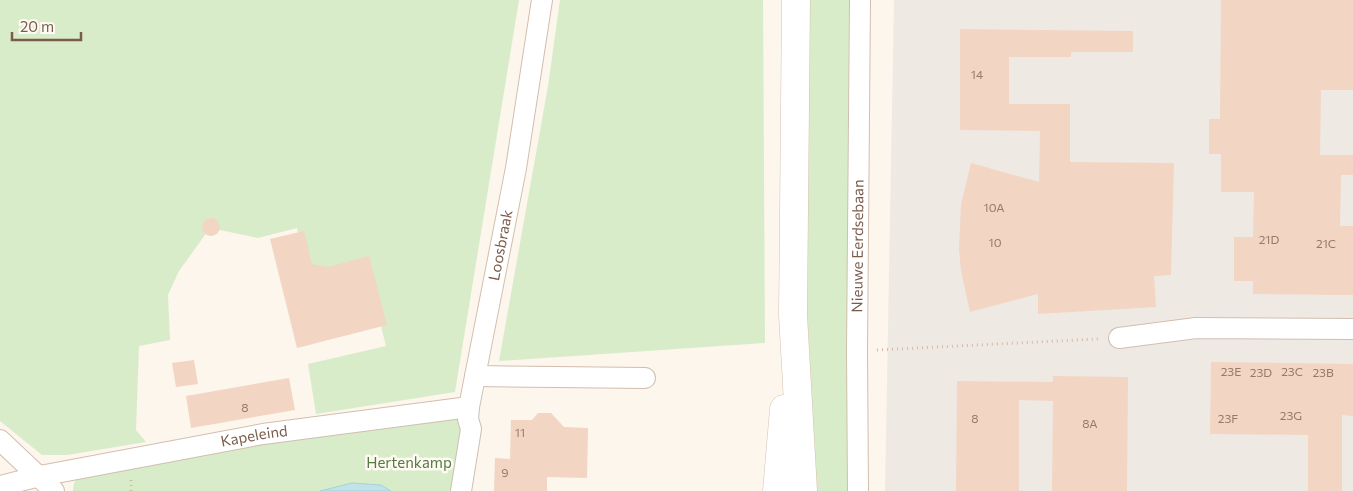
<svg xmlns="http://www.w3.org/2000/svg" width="1353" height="491" font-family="Commissioner,sans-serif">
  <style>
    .industrial { fill: #efe9e4 }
    .green { fill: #d8ecc9 }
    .water { fill: #bfe3e8; stroke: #a5d3da }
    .building { fill: #f3d5c3 }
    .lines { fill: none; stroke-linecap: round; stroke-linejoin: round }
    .street-casing { stroke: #d1beb0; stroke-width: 22 }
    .secondary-casing { stroke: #d6c0b0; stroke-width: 29 }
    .path { stroke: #d9b8a5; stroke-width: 3; stroke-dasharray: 1 4; stroke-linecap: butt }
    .street { stroke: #fff; stroke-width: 20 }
    .secondary { stroke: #fff; stroke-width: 28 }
    .labels { text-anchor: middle; stroke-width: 5; stroke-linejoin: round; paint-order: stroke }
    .number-label { font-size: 12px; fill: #987a6a }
    .street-label { font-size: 15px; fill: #7a5c4d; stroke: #fffaf3 }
    .park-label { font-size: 15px; fill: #537a41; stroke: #fffaf3 }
  </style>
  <rect width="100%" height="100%" fill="#fdf6ec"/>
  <path class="industrial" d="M 894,0 L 1353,0 L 1353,491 L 885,491 Z"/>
  <g class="green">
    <path d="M 0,0 L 519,0 L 455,392 L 316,414 L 308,364 L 386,346 L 366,268 L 308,282 L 297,228 L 258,238 L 210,228 L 179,271 L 168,295 L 170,340 L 139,346 L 136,430 L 146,442 L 67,455 L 42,455 L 0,421 Z"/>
    <path d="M 560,0 L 763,0 L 765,343 L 499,361 L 548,86 Z"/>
    <path d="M 809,0 L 849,0 L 847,491 L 808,491 L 806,399 Z"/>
    <path d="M 442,414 L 457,415 L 464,430 L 451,491 L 73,491 C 73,481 77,476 85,472 Z"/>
  </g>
  <path class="water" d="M 352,483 L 381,485 L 391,491 L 320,491 Z"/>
  <g class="building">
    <path d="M 1221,0 L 1353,0 L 1353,90 L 1321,90 L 1320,155 L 1353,155 L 1353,175 L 1341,175 L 1340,226 L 1353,226 L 1353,295 L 1253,294 L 1253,281 L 1234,281 L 1234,237 L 1253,237 L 1254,192 L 1221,192 L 1221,154 L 1209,154 L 1209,119 L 1220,119 Z"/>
    <path d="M 960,29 L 1133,31 L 1133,52 L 1071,52 L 1071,57 L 1009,57 L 1009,104 L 1070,104 L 1070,162 L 1174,163 L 1171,275 L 1154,276 L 1156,307 L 1038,314 L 1038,294 L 970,312 L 961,271 L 959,249 L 961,204 L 971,163 L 1039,182 L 1040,131 L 960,130 Z"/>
    <circle cx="211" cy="227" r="9"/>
    <path d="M 304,231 L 312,264 L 328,267 L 369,256 L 387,325 L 297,348 L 270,239 Z"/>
    <path d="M 194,360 L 198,384 L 176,387 L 172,363 Z"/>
    <path d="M 1211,362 L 1353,364 L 1353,416 L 1342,415 L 1342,491 L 1308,491 L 1308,435 L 1210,434 Z"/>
    <path d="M 1053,376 L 1128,377 L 1127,491 L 1052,491 L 1053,401 L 1019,400 L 1019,491 L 956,491 L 957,381 L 1053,382 Z"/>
    <path d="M 289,378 L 295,410 L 191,428 L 186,396 Z"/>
    <path d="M 538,413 L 551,413 L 564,427 L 588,428 L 587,478 L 547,477 L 547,491 L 494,491 L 495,458 L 510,459 L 511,420 L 532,420 Z"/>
  </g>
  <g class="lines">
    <g class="street-casing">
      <g id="street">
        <path d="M 1119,338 L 1196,328 L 1353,329"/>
        <path d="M 475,376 L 645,378"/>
        <path d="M 0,440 L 54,491"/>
        <path id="s1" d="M 0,486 L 40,476 L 263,434 L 469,407"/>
        <path id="s2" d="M 461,491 L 471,429 L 468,419 L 469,407 L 516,168 L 542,0"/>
        <path id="s3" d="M 858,491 L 857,351 L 860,0"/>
      </g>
    </g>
    <g class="secondary-casing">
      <g id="secondary">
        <path d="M 796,0 L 793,315 L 803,491"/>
        <path d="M 777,491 L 784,409"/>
      </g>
    </g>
    <g class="path">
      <path d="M 877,350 L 1098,339"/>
      <path d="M 131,491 L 131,480"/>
    </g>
    <use href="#street" class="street"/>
    <use href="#secondary" class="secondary"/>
  </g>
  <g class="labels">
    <g class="number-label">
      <text x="977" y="79">14</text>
      <text x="994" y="212">10A</text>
      <text x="1269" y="244">21D</text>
      <text x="995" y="247">10</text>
      <text x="1326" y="248">21C</text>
      <text x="1231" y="376">23E</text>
      <text x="1292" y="376">23C</text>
      <text x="1261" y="377">23D</text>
      <text x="1323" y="377">23B</text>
      <text x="245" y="412">8</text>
      <text x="1291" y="420">23G</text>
      <text x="975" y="423">8</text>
      <text x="1228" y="423">23F</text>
      <text x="1090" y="428">8A</text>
      <text x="520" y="437">11</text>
      <text x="505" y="477">9</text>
    </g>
    <g class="street-label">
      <text dy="5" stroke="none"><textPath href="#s2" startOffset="250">Loosbraak</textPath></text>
      <text dy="5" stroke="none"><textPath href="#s3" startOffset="245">Nieuwe Eerdsebaan</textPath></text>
      <text dy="5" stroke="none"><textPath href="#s1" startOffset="259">Kapeleind</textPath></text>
    </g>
    <g class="park-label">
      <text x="409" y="468">Hertenkamp</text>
    </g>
  </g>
  <path d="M12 32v8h69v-8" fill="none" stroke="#7a5c4d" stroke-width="2.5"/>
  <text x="20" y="32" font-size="15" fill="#7a5c4d" stroke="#fffaf3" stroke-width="4" paint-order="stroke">20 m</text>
</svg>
